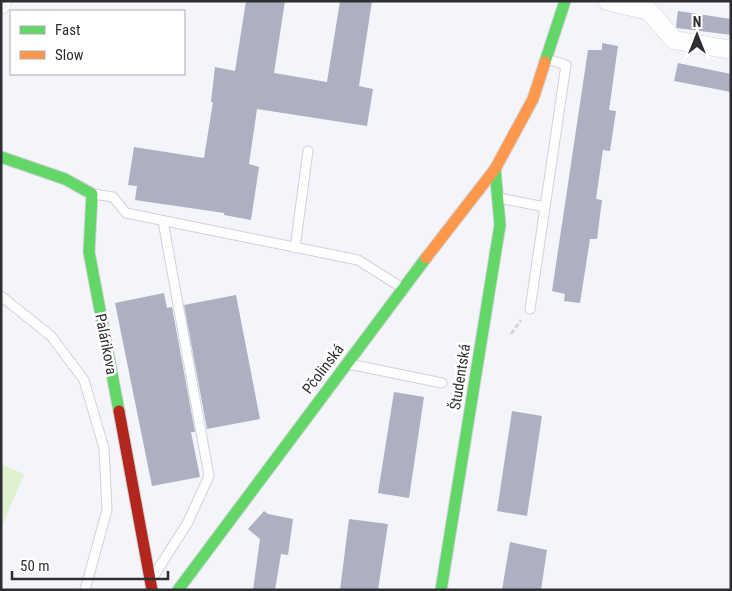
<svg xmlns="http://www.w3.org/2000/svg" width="732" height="591" font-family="'Roboto Condensed',sans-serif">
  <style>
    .green { fill: #dff1ce }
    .building { fill: #aeafc1 }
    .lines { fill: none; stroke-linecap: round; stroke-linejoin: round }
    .lane-casing { stroke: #d1d2d7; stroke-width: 11 }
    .street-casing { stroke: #d1d2d7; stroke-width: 19 }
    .fast-casing { stroke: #d1d2d7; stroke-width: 13 }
    .slow-casing { stroke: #d1d2d7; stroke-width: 13 }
    .jam-casing { stroke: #d1d2d7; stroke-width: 13 }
    .path { stroke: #d5d6d7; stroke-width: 3; stroke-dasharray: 5 2.5; stroke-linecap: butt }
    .lane { stroke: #fdfefe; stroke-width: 9 }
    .street { stroke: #fdfefe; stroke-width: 18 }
    .fast { stroke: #63d668; stroke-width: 11 }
    .slow { stroke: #ff974d; stroke-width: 11 }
    .jam { stroke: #b3261e; stroke-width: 11 }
    .labels { text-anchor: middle; stroke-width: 5; stroke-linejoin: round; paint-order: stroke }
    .street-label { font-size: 15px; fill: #2e2e33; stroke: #fff }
  </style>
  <rect width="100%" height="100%" fill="#f4f5fb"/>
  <path class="green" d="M 1,464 L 24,474 L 1,528 Z"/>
  <g class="building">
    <path d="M 246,1 L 285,1 L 274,73 L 327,82 L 340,1 L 372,1 L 359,86 L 373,89 L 367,126 L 257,109 L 249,164 L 259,167 L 251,220 L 224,215 L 224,213 L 135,200 L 137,186 L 128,185 L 134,147 L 204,158 L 213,102 L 211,102 L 215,67 L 235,71 Z"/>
    <path d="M 678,11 L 731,19 L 731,35 L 677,28 L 676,26 Z"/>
    <path d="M 602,43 L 618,46 L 609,110 L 616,111 L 610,151 L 603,150 L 596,199 L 602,200 L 597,239 L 590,239 L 580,303 L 564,301 L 565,294 L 552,291 L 588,50 L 602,50 Z"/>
    <path d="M 678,63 L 731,74 L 731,92 L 674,81 Z"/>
    <path d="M 164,293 L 167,308 L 172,307 L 195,432 L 191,432 L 200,477 L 152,486 L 115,303 Z"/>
    <path d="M 236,295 L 260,419 L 207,429 L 184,305 Z"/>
    <path d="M 394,392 L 424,397 L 409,498 L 378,493 Z"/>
    <path d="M 512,411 L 542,416 L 527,516 L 497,511 Z"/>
    <path d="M 264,511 L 268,514 L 293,519 L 288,555 L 281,554 L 275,590 L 253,590 L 260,539 L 248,529 Z"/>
    <path d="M 349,519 L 388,524 L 378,590 L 340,590 Z"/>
    <path d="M 510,542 L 547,550 L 541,590 L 502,590 Z"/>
  </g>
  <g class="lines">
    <g class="lane-casing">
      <g id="lane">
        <path d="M 94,194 L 113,197 L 126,213 L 358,260 L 401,287"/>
        <path d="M 499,198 L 545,207"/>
        <path d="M 295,248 L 308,151"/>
        <path d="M 1,296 L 51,336 L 84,380 L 104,448 L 107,510 L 85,590"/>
        <path d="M 530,309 L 566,65 L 547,59"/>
        <path d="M 349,364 L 442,383"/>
        <path d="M 155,574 L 188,522 L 209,476 L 163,221"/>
      </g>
    </g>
    <g class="street-casing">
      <g id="street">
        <path d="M 607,1 L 649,11 L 674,40 L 731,50"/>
        <path d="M 1,5 L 2,1"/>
      </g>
    </g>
    <g class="fast-casing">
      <g id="fast">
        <path d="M 545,62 L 565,1"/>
        <path d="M 1,157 L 65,179 L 92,194 L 89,252 L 119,411"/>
        <path d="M 178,590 L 426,258"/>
        <path d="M 441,590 L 500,225 L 495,169"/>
      </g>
    </g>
    <g class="slow-casing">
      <path id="slow" d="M 426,258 L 495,169 L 533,99 L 545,62"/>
    </g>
    <g class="jam-casing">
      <path id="jam" d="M 119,411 L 152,590"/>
    </g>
    <path class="path" d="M 511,334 L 521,320"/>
    <use href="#lane" class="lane"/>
    <use href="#street" class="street"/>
    <use href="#fast" class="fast"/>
    <use href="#slow" class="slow"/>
    <use href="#jam" class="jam"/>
  </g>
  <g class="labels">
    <g class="street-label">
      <text transform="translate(106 344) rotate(79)" y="5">Palárikova</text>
      <text transform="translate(323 369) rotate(-53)" y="5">Pčolinská</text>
      <text transform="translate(460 377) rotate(-81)" y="5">Študentská</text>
    </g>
  </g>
  <rect width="732" height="591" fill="none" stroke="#2e2e33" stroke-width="5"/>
  <rect x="10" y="10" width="175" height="65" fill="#ffffff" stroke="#ababad"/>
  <rect x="20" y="26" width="25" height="8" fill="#63d668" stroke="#ababad"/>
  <text x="55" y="35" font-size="15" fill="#2e2e33">Fast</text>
  <rect x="20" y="51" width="25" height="8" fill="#ff974d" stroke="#ababad"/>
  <text x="55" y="60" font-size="15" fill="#2e2e33">Slow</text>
  <g transform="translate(697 35)" stroke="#ffffff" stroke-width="4" paint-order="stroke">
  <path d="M0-4L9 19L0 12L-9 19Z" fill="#2e2e33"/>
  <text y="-8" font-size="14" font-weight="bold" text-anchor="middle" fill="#2e2e33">N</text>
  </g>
  <path d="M12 571v8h156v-8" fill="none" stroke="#2e2e33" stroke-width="2.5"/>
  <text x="20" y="571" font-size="15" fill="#2e2e33" stroke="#ffffff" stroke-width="4" paint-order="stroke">50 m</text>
</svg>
